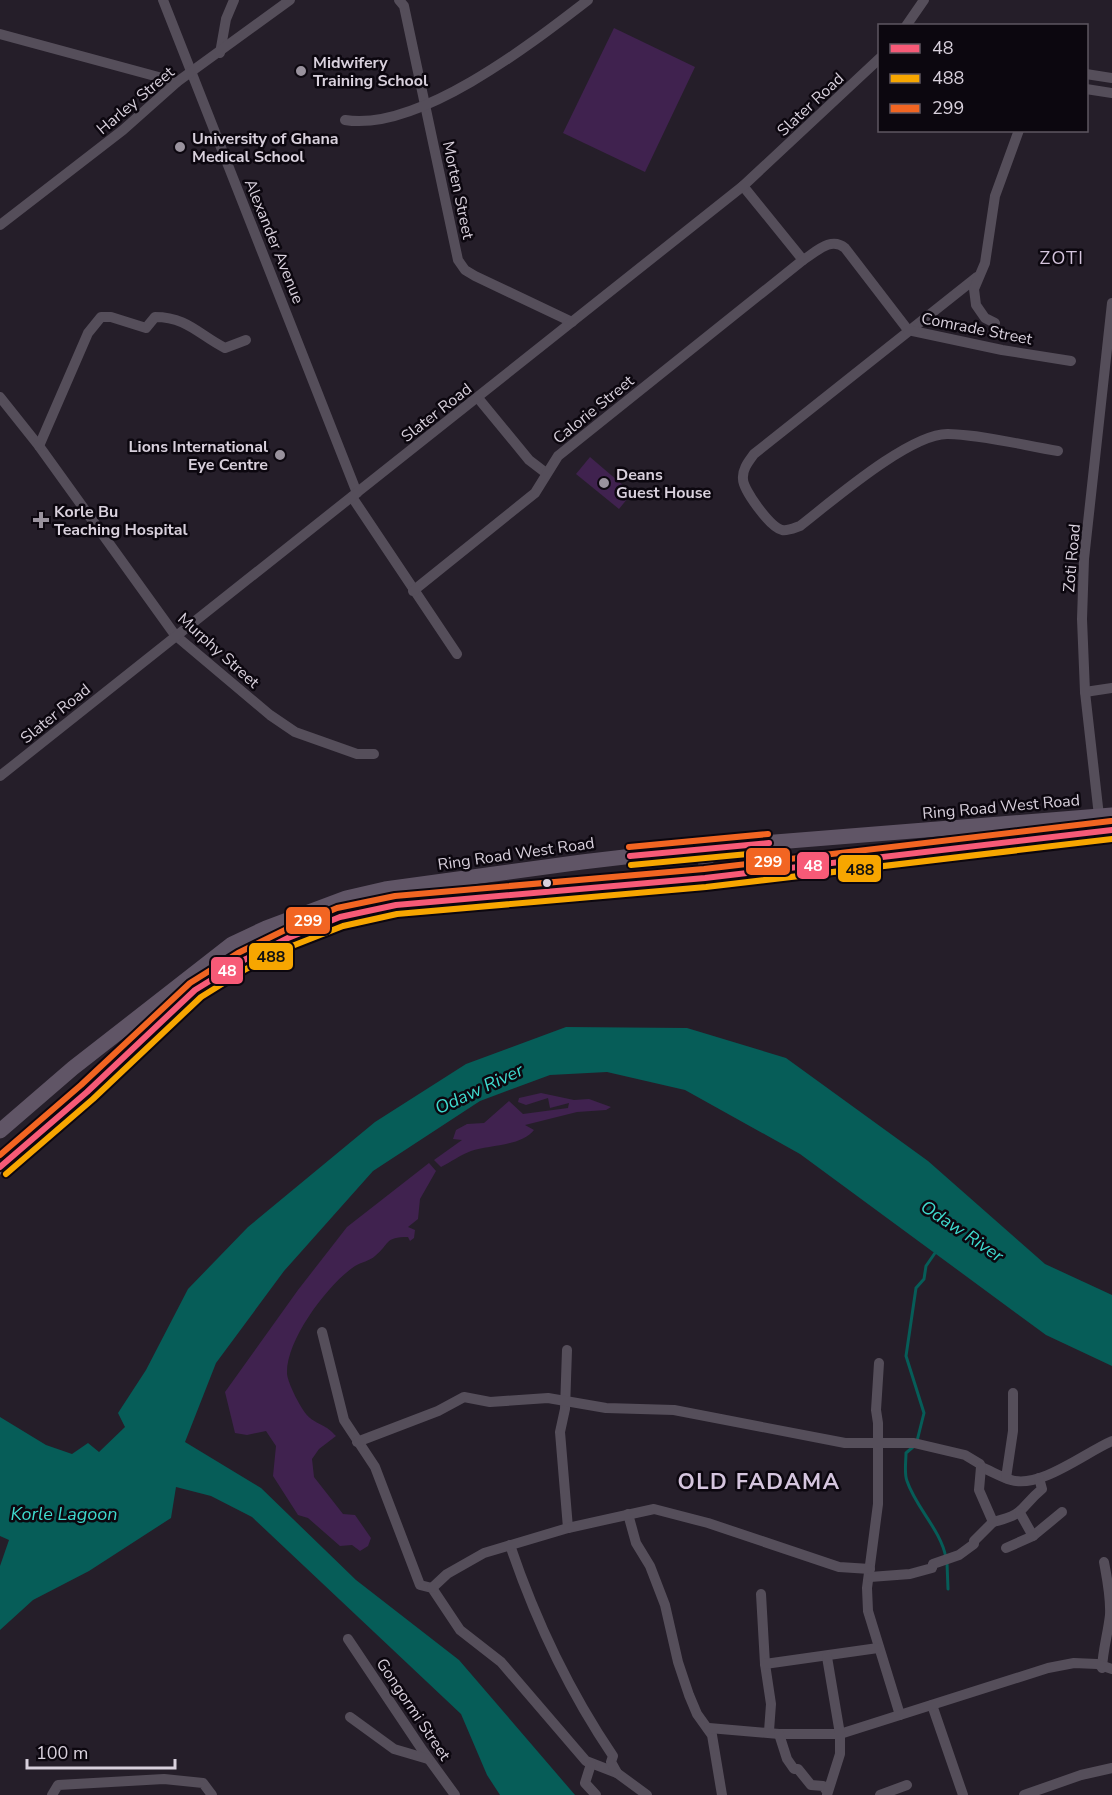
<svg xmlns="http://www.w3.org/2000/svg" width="1112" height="1795" font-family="'Nunito Sans',sans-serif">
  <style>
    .green { fill: #40224f }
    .water { fill: #065d58 }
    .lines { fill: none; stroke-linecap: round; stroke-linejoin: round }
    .stream { stroke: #065d58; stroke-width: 3 }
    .street { stroke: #554e5a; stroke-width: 10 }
    .primary { stroke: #605566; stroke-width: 15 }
    .bus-1-casing { stroke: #0c070f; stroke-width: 10 }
    .bus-2-casing { stroke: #0c070f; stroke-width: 10 }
    .bus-3-casing { stroke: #0c070f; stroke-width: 10 }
    .bus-1 { stroke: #f75a77; stroke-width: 6 }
    .bus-2 { stroke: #f7a600; stroke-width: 6 }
    .bus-3 { stroke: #f26522; stroke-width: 6 }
    .poi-dot { fill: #99929d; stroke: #0c070f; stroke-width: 2 }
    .bus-dot { fill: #d8d0dc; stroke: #0c070f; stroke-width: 2 }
    .labels { text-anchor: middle; stroke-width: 5; stroke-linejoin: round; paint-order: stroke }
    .poi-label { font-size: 16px; font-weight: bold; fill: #d8d0dc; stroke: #0c070f; text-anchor: start }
    .street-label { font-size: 16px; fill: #d8d0dc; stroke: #0c070f }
    .neighbourhood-label { font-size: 18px; letter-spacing: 1.5px; fill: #d5c5de; stroke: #0c070f }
    .water-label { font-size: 18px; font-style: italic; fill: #3fdbcf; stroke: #0c070f }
    .district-label { font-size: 22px; font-weight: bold; letter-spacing: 1.5px; fill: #d5c5de; stroke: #0c070f }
    .line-badge { stroke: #0c070f; stroke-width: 2 }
    .badge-label { font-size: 16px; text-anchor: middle; font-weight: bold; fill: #fff }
    .pale-badge-label { font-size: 16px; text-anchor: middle; font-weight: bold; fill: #111 }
  </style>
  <rect width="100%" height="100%" fill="#251e29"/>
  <g class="green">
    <path d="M 614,28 L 695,67 L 645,172 L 563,133 Z"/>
    <path d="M 590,457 L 632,493 L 619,509 L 576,474 Z"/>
    <path d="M 541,1093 L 574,1100 L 589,1099 L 611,1107 L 606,1110 L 577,1112 L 525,1125 L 534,1130 C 522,1146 489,1145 471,1151 C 460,1155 451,1162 441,1167 L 434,1160 L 462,1140 L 453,1139 L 456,1130 L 467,1124 L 484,1123 L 509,1101 L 523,1114 L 568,1108 L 569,1103 L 550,1108 L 548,1098 L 526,1105 L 518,1102 L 519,1098 Z"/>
    <path d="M 429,1163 L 436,1171 L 420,1199 L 418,1219 L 408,1227 L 415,1230 L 414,1238 L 410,1241 L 408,1237 C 384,1237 390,1244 375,1256 C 370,1261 361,1262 355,1266 C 328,1284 286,1340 287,1373 C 287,1382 302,1412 310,1418 C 320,1426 325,1424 336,1436 L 319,1449 L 312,1459 L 314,1477 L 343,1514 L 355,1515 L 371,1538 L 368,1546 L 360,1551 L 352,1545 L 340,1546 L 308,1518 L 298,1515 L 273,1476 L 276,1446 L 266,1431 L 247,1435 L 235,1433 L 225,1392 L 298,1290 L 347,1227 Z"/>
  </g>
  <path class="water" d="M 566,1027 L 687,1028 L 786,1058 L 928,1161 L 1045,1264 L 1112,1295 L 1112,1366 L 1046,1335 L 800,1154 L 685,1090 L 607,1072 L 550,1075 L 480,1101 L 373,1171 L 284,1271 L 216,1363 L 185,1442 L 261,1488 L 356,1580 L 459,1660 L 575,1795 L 500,1795 L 487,1775 L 461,1714 L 252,1517 L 211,1496 L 176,1487 L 171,1518 L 89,1571 L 33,1600 L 0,1630 L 0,1566 L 9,1540 L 0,1536 L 0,1417 L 46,1445 L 72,1454 L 88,1443 L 99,1452 L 125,1427 L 118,1413 L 146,1370 L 188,1289 L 248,1227 L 375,1122 L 466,1064 Z"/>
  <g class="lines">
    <g class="stream">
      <path d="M 917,1441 L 924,1413 L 906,1356 L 916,1288 L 924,1279 L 926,1266 L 935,1253"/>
      <path d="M 913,1447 L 906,1453 C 906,1461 904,1474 907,1481 C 916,1508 941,1530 946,1558"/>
      <path d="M 947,1563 L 948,1589"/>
    </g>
    <g class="street">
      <path d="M 163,0 L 357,493"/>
      <path d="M 399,0 L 404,6 L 458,260 L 465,270 L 475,276 L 572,322"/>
      <path d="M 906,26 L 924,0"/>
      <path d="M 0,34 L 177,82"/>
      <path d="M 220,53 L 226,19 L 234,0"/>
      <path d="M 1086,74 L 1112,78"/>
      <path d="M 1086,89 L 1112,93"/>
      <path d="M 345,120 C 418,132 531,44 588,0"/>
      <path d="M 743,186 L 803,260"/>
      <path d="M 0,225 L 123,130 L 177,82 L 290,0"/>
      <path d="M 977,277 L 754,454 C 749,461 742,469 743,479 C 743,490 770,527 782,530 C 788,531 794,528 800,526 C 831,502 910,433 948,434 C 984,435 1022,445 1058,451"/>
      <path d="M 995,323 L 985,318 L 976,305 L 974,289 L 985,263 L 995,196 L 1019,130"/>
      <path d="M 0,397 L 39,446 L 175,635 L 270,715 L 295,732 L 357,754 L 374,754"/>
      <path d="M 478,398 L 529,460 L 546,473"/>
      <path d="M 39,446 L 88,333 L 101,317 L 111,317 L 146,328 L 155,317 C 187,317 199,335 225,348 L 246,340"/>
      <path d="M 352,497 L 457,654"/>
      <path d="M 413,591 L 535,493 L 558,456 L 803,260 C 816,252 831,236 845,248 L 908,330 L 1002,350 L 1071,361"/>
      <path d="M 1085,692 L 1112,688"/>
      <path d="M 0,776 L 743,186 L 880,58"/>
      <path d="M 1099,816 L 1085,692 L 1082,619 L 1084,559 L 1112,303"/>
      <path d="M 322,1332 L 344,1420 L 375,1467 L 420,1585 L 432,1588 L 460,1630 L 501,1662 L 586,1761 L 617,1773"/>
      <path d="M 567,1350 L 565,1409 L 560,1432 L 568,1528"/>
      <path d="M 879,1363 L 876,1410 L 878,1423 L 878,1504 L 867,1588 L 868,1611 L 900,1715"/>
      <path d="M 357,1442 L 438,1411 L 464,1397 L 490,1402 L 548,1398 L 606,1408 L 674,1410 L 845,1443 L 914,1443 L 965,1455 L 980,1464 L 981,1467 C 991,1471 1001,1477 1011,1480 C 1040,1489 1086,1452 1112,1441"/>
      <path d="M 1006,1478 L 1013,1431 L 1013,1393"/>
      <path d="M 628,1514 L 636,1543 L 650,1566 L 665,1605 L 678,1662 L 689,1695 L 697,1714 L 712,1735 L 722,1795"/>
      <path d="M 993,1522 C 1027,1514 1019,1508 1042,1489 L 1039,1478"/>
      <path d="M 1033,1536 L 1062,1512"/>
      <path d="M 510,1545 C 535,1619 569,1691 613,1756 L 611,1762 L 617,1773 L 647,1795"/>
      <path d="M 1006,1548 L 1033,1536 L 1020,1513"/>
      <path d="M 870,1577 L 910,1574 L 932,1568 L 933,1564 L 959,1555 L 974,1544 L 974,1541 L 993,1522 L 979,1490 L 981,1467"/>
      <path d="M 432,1588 L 447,1574 L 484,1553 L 568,1528 L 654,1509 L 708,1523 L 839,1567 L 870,1569"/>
      <path d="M 761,1594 L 765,1664 L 771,1704 L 769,1731"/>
      <path d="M 348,1639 L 423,1751 L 455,1795"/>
      <path d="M 765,1664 L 878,1648"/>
      <path d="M 1102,1668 C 1103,1649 1108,1633 1110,1615 C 1111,1597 1107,1579 1104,1562"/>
      <path d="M 932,1705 L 963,1795"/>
      <path d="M 350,1717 L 394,1749 L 428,1759"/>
      <path d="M 709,1728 L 779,1734 L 840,1734 L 1048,1668 L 1074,1663 L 1097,1664 L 1112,1669"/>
      <path d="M 779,1734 L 787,1759 L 794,1769 L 798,1769 L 811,1785 L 823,1786 L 826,1790"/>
      <path d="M 591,1764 L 585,1783 L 596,1795"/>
      <path d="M 52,1795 L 58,1785 L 164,1779 L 203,1783 L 212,1795"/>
      <path d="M 827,1795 L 840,1754 L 840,1734 L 827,1657"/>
      <path d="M 880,1795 L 907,1785"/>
      <path d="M 1024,1795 L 1081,1775 L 1112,1768"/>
    </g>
    <g class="primary">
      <path d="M 701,848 L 706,864 L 705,878"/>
      <path d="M 0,1131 L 73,1068 L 232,944 L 266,928 L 346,898 L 385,889 L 582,862 L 701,848 L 1112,815"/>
      <path d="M 0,1167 L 87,1092 L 195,990 L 242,961 L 288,938 L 340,917 L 396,905 L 705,878 L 1112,830"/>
    </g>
    <g class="bus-1-casing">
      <g id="bus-1">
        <path d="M 630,856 L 769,843"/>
        <path d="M 0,1167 L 87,1092 L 195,990 L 242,961 L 288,938 L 340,917 L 396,905 L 705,878 L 1112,830"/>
      </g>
    </g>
    <g class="bus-2-casing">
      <g id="bus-2">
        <path d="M 631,865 L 770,852"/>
        <path d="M 6,1174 L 93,1099 L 201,997 L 246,969 L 292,946 L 343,926 L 397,914 L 706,887 L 1112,839"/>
      </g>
    </g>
    <g class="bus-3-casing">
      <g id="bus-3">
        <path d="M 629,847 L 768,834"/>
        <path d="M 0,1155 L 81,1085 L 190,983 L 238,953 L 285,930 L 337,908 L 395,896 L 704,869 L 1111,821"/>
      </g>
    </g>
    <use href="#bus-1" class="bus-1"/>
    <use href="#bus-2" class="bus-2"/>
    <use href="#bus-3" class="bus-3"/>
  </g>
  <g class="poi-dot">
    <circle cx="301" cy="71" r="6"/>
    <circle cx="180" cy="147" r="6"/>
    <circle cx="280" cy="455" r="6"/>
    <circle cx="604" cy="483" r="6"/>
    <path d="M38 511h6v6h6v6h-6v6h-6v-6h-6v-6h6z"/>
  </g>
  <circle class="bus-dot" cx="547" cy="883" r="5"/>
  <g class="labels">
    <g class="poi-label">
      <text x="313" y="68">Midwifery<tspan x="313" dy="18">Training School</tspan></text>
      <text x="192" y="144">University of Ghana<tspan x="192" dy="18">Medical School</tspan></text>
      <text x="268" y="452" text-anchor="end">Lions International<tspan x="268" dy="18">Eye Centre</tspan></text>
      <text x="616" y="480">Deans<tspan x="616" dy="18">Guest House</tspan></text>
      <text x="54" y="517">Korle Bu<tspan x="54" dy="18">Teaching Hospital</tspan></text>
    </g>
    <g class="street-label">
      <text transform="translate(135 100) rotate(-40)" y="6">Harley Street</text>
      <text transform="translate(810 104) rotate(-43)" y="6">Slater Road</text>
      <text transform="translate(459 190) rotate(78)" y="6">Morten Street</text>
      <text transform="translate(275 241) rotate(68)" y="6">Alexander Avenue</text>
      <text transform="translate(977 328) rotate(11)" y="6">Comrade Street</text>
      <text transform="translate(593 409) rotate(-39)" y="6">Calorie Street</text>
      <text transform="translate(436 412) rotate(-38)" y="6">Slater Road</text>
      <text transform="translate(1071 558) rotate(-85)" y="6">Zoti Road</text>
      <text transform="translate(219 650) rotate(42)" y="6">Murphy Street</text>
      <text transform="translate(55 713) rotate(-39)" y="6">Slater Road</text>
      <text transform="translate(1001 806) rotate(-5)" y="6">Ring Road West Road</text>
      <text transform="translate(516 853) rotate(-8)" y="6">Ring Road West Road</text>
      <text transform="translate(414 1709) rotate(56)" y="6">Gongormi Street</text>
    </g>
    <g class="neighbourhood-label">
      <text x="1062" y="264">ZOTI</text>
    </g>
    <g class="water-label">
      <text transform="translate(479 1089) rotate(-25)" y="6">Odaw River</text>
      <text transform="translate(962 1231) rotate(34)" y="6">Odaw River</text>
      <text x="64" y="1520">Korle Lagoon</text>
    </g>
    <g class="district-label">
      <text x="759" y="1489">OLD FADAMA</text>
    </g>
  </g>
  <g class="line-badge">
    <rect x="745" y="847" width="46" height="29" rx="6" fill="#f26522"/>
    <rect x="796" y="851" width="34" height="29" rx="6" fill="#f75a77"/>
    <rect x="837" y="854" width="45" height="29" rx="6" fill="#f7a600"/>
    <rect x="285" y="906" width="46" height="29" rx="6" fill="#f26522"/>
    <rect x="248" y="942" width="46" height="29" rx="6" fill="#f7a600"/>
    <rect x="210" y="956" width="34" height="29" rx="6" fill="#f75a77"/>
  </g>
  <g class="badge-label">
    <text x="768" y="867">299</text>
    <text x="813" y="871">48</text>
    <text x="308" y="926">299</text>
    <text x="227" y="976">48</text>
  </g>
  <g class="pale-badge-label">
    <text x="860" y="875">488</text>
    <text x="271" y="962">488</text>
  </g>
  <rect x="878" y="24" width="210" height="108" fill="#0c070f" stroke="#5e5761" stroke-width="1.5"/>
  <rect x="890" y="44" width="30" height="9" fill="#f75a77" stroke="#5e5761" stroke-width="1.5"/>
  <text x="932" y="54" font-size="18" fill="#d8d0dc">48</text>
  <rect x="890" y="74" width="30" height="9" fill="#f7a600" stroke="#5e5761" stroke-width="1.5"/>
  <text x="932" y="84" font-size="18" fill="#d8d0dc">488</text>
  <rect x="890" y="104" width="30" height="9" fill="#f26522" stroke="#5e5761" stroke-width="1.5"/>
  <text x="932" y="114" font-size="18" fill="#d8d0dc">299</text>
  <path d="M27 1759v9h148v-9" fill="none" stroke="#d8d0dc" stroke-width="3"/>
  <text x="36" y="1759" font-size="18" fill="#d8d0dc" stroke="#0c070f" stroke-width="4.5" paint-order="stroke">100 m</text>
</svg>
